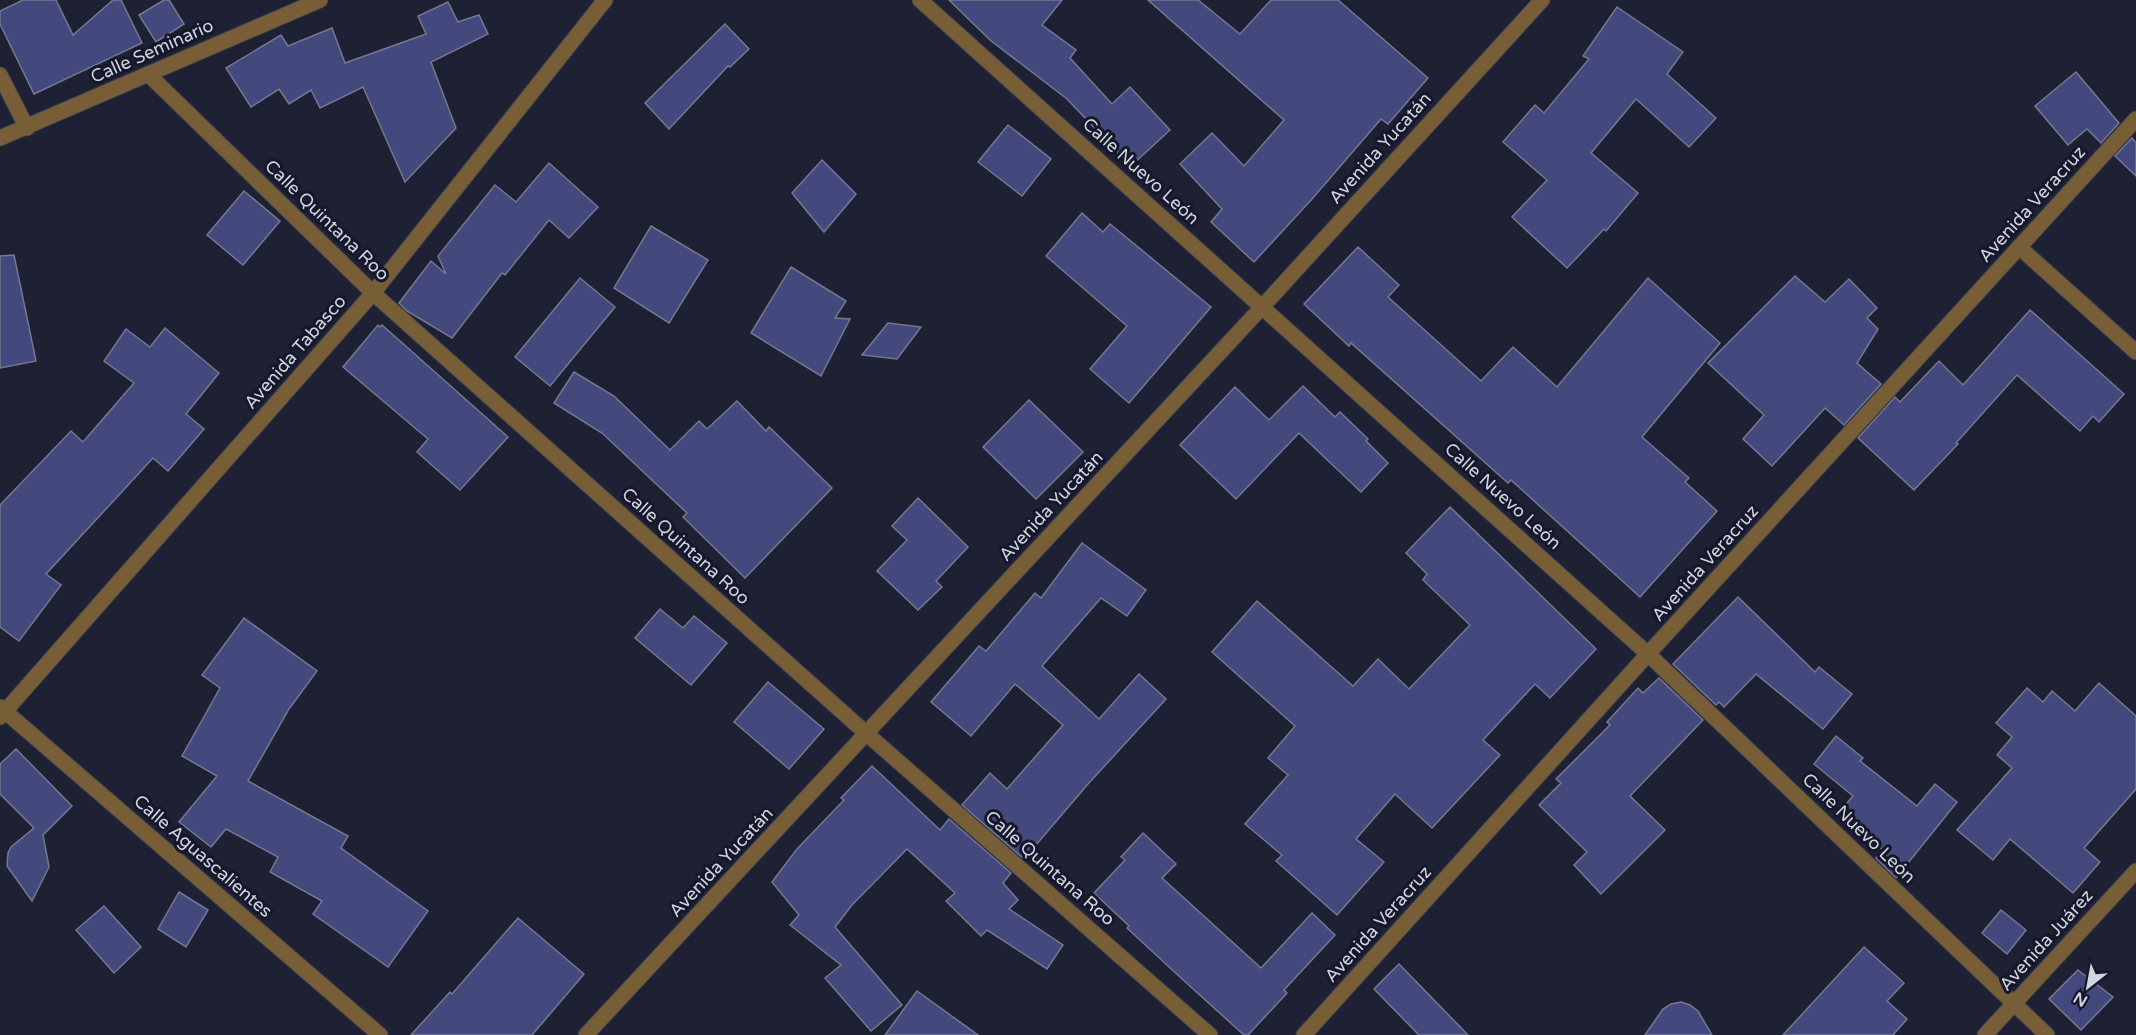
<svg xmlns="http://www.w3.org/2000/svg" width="2136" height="1035" font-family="'Varela Round',sans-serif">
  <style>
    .building { fill: #43497d; stroke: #747890; stroke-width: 1.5 }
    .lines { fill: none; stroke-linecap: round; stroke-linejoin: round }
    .minor-casing { stroke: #3b3e50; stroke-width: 17 }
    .minor { stroke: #785e36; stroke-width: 15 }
    .labels { text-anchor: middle; stroke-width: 6; stroke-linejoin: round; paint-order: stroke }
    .street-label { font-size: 18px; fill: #d2d4e1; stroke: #15182a }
  </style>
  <rect width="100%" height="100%" fill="#1e2134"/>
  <g class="building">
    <path d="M 23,0 L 56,0 L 73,35 L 113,0 L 121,0 L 142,43 L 34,94 L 0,24 L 0,11 Z"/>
    <path d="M 164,0 L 169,0 L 184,24 L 156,42 L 139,15 Z"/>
    <path d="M 949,0 L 1062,0 L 1042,25 L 1076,50 L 1070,58 L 1112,104 L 1130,87 L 1170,130 L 1131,166 L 1067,99 L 990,40 Z"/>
    <path d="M 1148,0 L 1198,0 L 1240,34 L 1271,0 L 1338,0 L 1428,78 L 1388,124 L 1381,119 L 1312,199 L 1254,262 L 1211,222 L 1222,209 L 1180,164 L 1212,133 L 1244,166 L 1284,120 Z"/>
    <path d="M 448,2 L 458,22 L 479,15 L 488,34 L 431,62 L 456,128 L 405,182 L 363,87 L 320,108 L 311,90 L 289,104 L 279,89 L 251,107 L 226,68 L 281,35 L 288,46 L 332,28 L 345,63 L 426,34 L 418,16 Z"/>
    <path d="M 1617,7 L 1683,52 L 1667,74 L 1716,118 L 1689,147 L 1636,99 L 1591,153 L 1638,193 L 1606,231 L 1604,229 L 1567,268 L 1512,217 L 1547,180 L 1503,142 L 1535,105 L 1544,113 L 1589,59 L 1583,56 Z"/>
    <path d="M 725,24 L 749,49 L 730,67 L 728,66 L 669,129 L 645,103 Z"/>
    <path d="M 2076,72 L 2119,123 L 2101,143 L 2087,129 L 2068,145 L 2035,106 Z"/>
    <path d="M 1008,125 L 1051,159 L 1022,196 L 978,162 Z"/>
    <path d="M 2132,138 L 2136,143 L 2136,176 L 2115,156 Z"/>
    <path d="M 822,160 L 856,194 L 824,232 L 792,193 Z"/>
    <path d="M 549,163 L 598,207 L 569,238 L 549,220 L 505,275 L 502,273 L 452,338 L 407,311 L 399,303 L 431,261 L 446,274 L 438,256 L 495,185 L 516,202 Z"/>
    <path d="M 244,191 L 280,221 L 243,265 L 207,235 Z"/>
    <path d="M 1082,213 L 1103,232 L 1110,224 L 1211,307 L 1129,403 L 1090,369 L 1127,326 L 1046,256 Z"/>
    <path d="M 651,226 L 708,260 L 669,323 L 614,288 Z"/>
    <path d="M 1358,247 L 1399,285 L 1388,297 L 1481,381 L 1513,347 L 1557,387 L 1648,278 L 1720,343 L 1642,437 L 1689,478 L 1685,482 L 1717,511 L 1640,597 L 1511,480 L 1508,483 L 1351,343 L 1349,346 L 1304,304 Z"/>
    <path d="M 14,255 L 36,361 L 0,368 L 0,256 Z"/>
    <path d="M 791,267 L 846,301 L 835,318 L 850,319 L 821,376 L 751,333 Z"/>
    <path d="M 1795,276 L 1825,302 L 1849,279 L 1877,308 L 1867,318 L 1878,329 L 1857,363 L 1881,384 L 1844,425 L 1825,408 L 1772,466 L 1743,439 L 1764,415 L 1708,363 Z"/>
    <path d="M 580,278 L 615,307 L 550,386 L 515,357 Z"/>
    <path d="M 2030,310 L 2124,394 L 2099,422 L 2093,416 L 2080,431 L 2017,375 L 1956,443 L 1958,444 L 1914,490 L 1858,438 L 1895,397 L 1900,402 L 1939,361 L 1963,385 Z"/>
    <path d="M 888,323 L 921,327 L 897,359 L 862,355 Z"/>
    <path d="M 378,325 L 380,327 L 382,325 L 508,437 L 460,490 L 417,452 L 428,439 L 343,367 Z"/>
    <path d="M 165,328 L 219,373 L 186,414 L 204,429 L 168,471 L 153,458 L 46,574 L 61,585 L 19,641 L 0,627 L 0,505 L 71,431 L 83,442 L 134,383 L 104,361 L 126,329 L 150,347 Z"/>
    <path d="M 574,372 L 614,396 L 670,450 L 699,421 L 707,429 L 737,401 L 766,431 L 769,427 L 832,488 L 745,578 L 683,517 L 687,513 L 602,433 L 554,403 Z"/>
    <path d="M 1303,386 L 1335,417 L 1340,412 L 1368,439 L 1366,441 L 1388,463 L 1361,492 L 1299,433 L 1236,499 L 1180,445 L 1235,387 L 1269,420 Z"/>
    <path d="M 1029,400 L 1083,452 L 1036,499 L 983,447 Z"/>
    <path d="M 918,498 L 968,547 L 936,581 L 942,587 L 918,610 L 877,571 L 907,540 L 892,526 Z"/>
    <path d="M 1450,507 L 1596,649 L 1550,698 L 1535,684 L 1483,740 L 1500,755 L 1432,828 L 1395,794 L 1356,839 L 1384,862 L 1337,915 L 1276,861 L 1282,855 L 1245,824 L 1288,775 L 1268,758 L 1295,726 L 1212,652 L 1257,601 L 1353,686 L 1378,659 L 1409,689 L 1470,625 L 1423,580 L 1427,574 L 1406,553 Z"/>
    <path d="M 1082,543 L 1146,590 L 1127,616 L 1101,598 L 1042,666 L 1099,719 L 1139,674 L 1166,699 L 1088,784 L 1024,859 L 962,805 L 990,773 L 1007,789 L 1063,725 L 1015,684 L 971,736 L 931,702 L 979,646 L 986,651 L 1035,593 L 1041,598 Z"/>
    <path d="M 1738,597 L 1815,672 L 1819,667 L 1852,694 L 1823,729 L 1756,674 L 1724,707 L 1719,702 L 1716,705 L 1673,664 Z"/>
    <path d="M 660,609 L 683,628 L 694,616 L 727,643 L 691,685 L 635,638 Z"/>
    <path d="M 244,618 L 317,671 L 289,709 L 248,781 L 348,836 L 341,848 L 428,911 L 388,967 L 313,914 L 322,901 L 270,872 L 278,857 L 226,829 L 211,847 L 179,822 L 217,776 L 182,756 L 220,688 L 202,675 Z"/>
    <path d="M 1659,678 L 1703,720 L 1630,796 L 1665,830 L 1601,894 L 1574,865 L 1587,852 L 1539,805 L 1561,783 L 1556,779 L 1610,725 L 1607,722 L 1638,688 L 1643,693 Z"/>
    <path d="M 768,682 L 824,729 L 789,769 L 734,722 Z"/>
    <path d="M 2099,683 L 2136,716 L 2136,789 L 2084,848 L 2100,862 L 2073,893 L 2010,839 L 1993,860 L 1957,830 L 2012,768 L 1997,755 L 2012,737 L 1996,723 L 2027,688 L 2043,702 L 2052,691 L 2075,711 Z"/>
    <path d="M 1836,736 L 1863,758 L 1860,761 L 1917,806 L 1935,784 L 1957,802 L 1896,878 L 1876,858 L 1883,850 L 1838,814 L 1853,796 L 1814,764 Z"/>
    <path d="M 16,749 L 72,806 L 43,835 L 49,867 L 32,901 L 7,866 L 8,853 L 11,847 L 34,828 L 0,794 L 0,764 Z"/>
    <path d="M 872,766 L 940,830 L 949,819 L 1011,873 L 1003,883 L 1018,900 L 1009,909 L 1063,945 L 1047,969 L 987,930 L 981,936 L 946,901 L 955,893 L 907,849 L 852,905 L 835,927 L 902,1005 L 871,1031 L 825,978 L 841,965 L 790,925 L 799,915 L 772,882 L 797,849 L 844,800 L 841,798 Z"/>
    <path d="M 1143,833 L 1176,864 L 1162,878 L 1261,968 L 1312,913 L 1335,935 L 1284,990 L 1287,993 L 1248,1035 L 1244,1035 L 1181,978 L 1127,928 L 1129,926 L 1094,893 L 1125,860 L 1121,857 Z"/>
    <path d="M 179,892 L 208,910 L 186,947 L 158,929 Z"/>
    <path d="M 104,906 L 141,947 L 114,973 L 76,930 Z"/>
    <path d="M 2001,910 L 2026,930 L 2007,954 L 1982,933 Z"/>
    <path d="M 518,918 L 584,974 L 532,1035 L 411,1035 L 450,992 L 452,994 Z"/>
    <path d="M 1864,947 L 1904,983 L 1887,1001 L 1907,1019 L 1893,1035 L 1783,1035 Z"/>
    <path d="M 1399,964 L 1468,1035 L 1419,1035 L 1374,989 Z"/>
    <path d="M 2078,970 L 2113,997 L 2081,1030 L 2049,999 Z"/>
    <path d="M 917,991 L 978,1035 L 885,1035 Z"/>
    <path d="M 1681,1002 L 1690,1005 L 1698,1011 L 1712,1035 L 1645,1035 L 1663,1009 L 1671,1004 Z"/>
  </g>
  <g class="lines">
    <g class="minor-casing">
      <g id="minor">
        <path d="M 920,0 L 1648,654 L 2047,1035"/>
        <path d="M 148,74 L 373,293 L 867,734 L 1210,1035"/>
        <path d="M 0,75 L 27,128"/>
        <path d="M 0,138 L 320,0"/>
        <path d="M 2019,247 L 2136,352"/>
        <path d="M 0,707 L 380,1035"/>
        <path d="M 0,717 L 373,293 L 605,0"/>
        <path d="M 586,1035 L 1263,306 L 1542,0"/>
        <path d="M 1304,1035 L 1648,654 L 2136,119"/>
        <path d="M 1985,1035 L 2136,871"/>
      </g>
    </g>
    <use href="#minor" class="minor"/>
  </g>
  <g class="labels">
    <g class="street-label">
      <text transform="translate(152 51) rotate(-24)" y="6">Calle Seminario</text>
      <text transform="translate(1380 148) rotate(-48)" y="6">Avenida Yucatán</text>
      <text transform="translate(1141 171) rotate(42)" y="6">Calle Nuevo León</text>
      <text transform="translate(2032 204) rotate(-48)" y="6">Avenida Veracruz</text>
      <text transform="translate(327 220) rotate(44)" y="6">Calle Quintana Roo</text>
      <text transform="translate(295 352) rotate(-49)" y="6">Avenida Tabasco</text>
      <text transform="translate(1503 496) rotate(42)" y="6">Calle Nuevo León</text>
      <text transform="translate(1051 506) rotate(-47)" y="6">Avenida Yucatán</text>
      <text transform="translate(686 546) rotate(42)" y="6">Calle Quintana Roo</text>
      <text transform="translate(1705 563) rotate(-48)" y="6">Avenida Veracruz</text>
      <text transform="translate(1859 828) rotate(44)" y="6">Calle Nuevo León</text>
      <text transform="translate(203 856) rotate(41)" y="6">Calle Aguascalientes</text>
      <text transform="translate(721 862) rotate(-47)" y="6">Avenida Yucatán</text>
      <text transform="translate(1050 868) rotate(41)" y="6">Calle Quintana Roo</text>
      <text transform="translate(1378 924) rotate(-48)" y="6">Avenida Veracruz</text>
      <text transform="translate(2046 940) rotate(-48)" y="6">Avenida Juárez</text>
    </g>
  </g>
  <g transform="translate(2088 987) rotate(211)" stroke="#15182a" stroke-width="4.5" paint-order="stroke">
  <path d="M0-4.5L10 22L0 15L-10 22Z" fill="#d2d4e1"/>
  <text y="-9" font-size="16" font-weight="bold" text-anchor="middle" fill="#d2d4e1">N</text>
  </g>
</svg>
